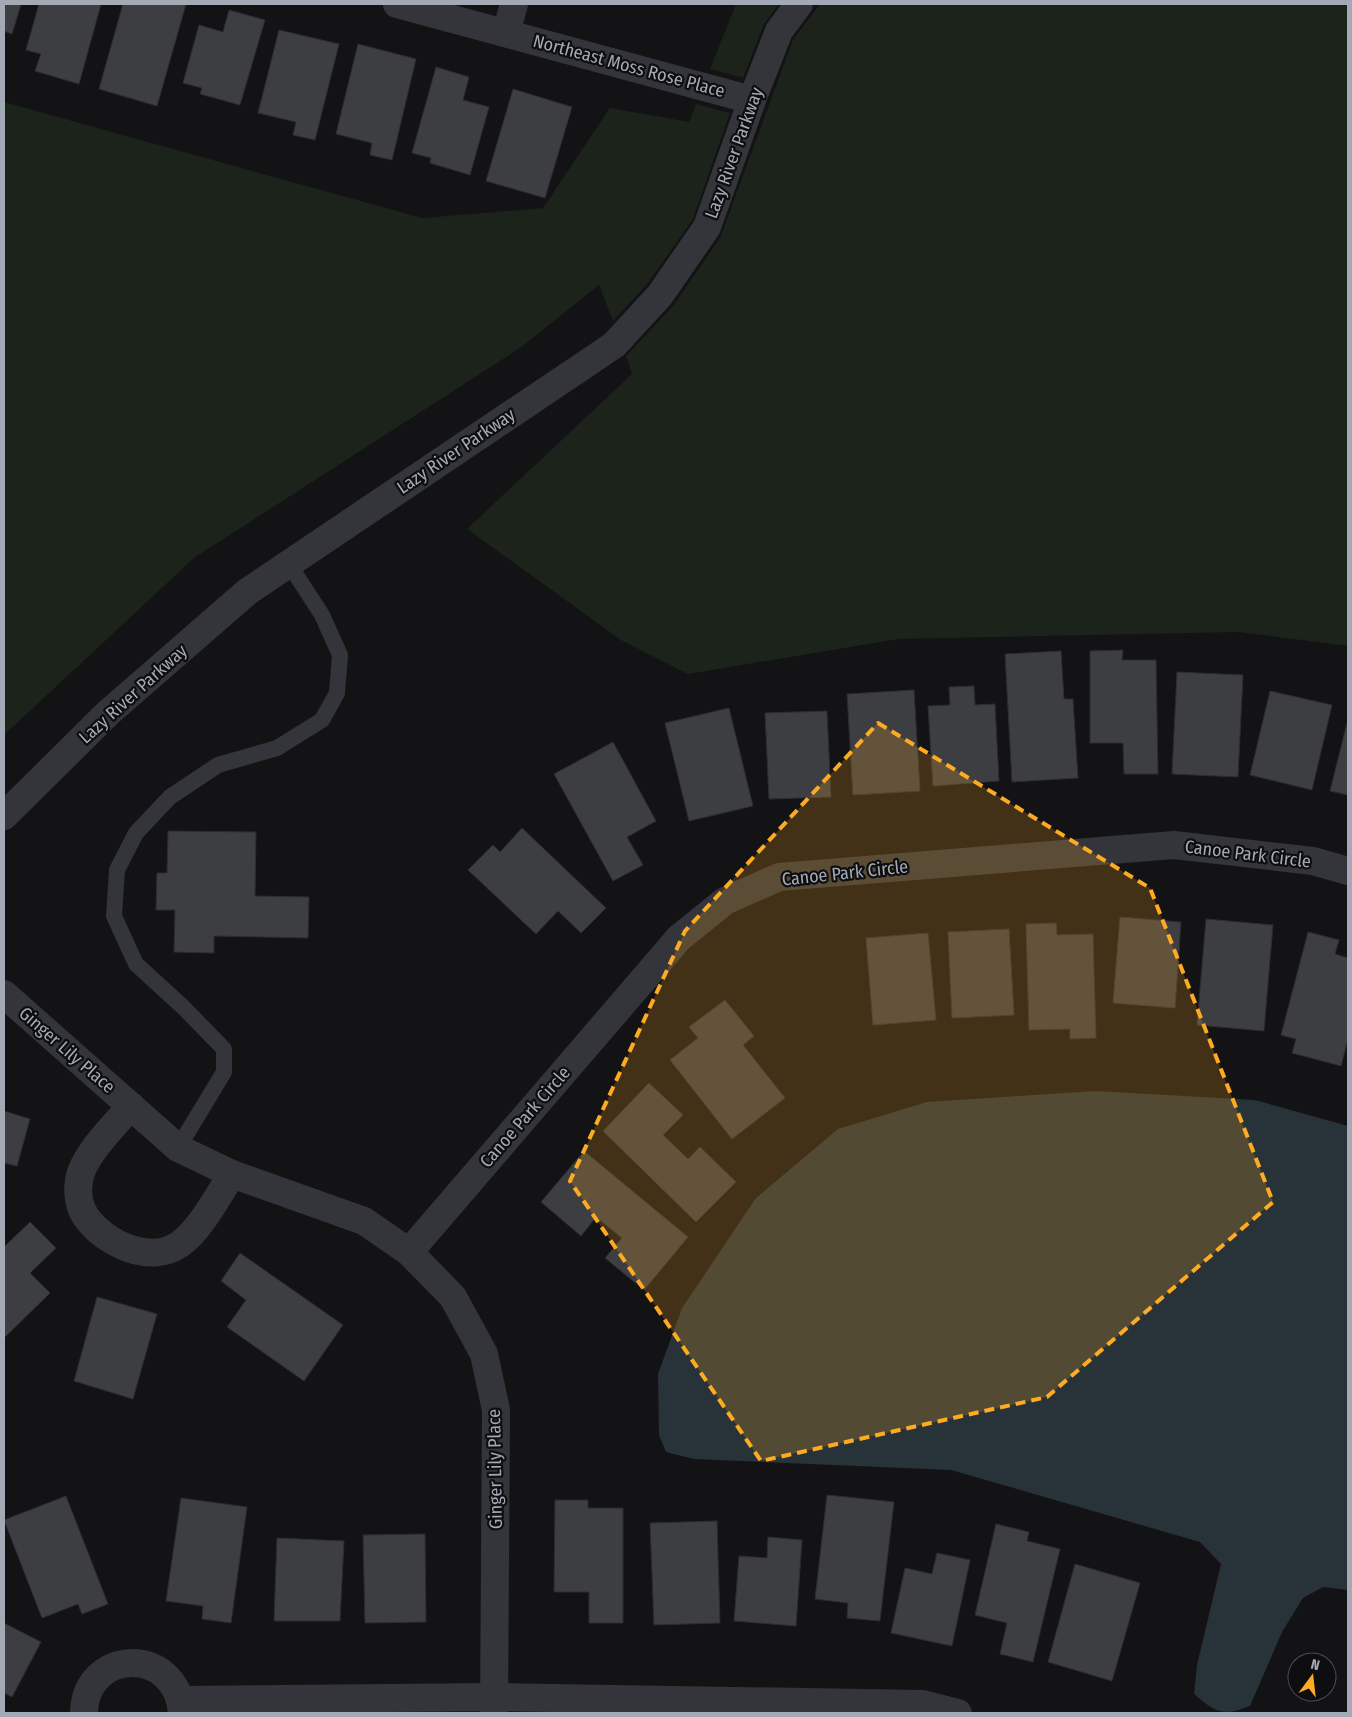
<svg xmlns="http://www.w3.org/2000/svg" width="1352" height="1717" font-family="'Fira Sans Condensed',sans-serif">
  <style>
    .green { fill: #1b231b }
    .water { fill: #283239 }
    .building { fill: #3c3e42; stroke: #2d2d31 }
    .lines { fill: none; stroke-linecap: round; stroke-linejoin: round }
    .service { stroke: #33353a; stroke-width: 16 }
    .minor { stroke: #33353a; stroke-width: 28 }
    .marked { fill: #fdab22; fill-opacity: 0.2; stroke: #fdab22; stroke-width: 4; stroke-dasharray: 10 6; stroke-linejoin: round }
    .labels { text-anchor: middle; stroke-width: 4.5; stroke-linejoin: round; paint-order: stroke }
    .street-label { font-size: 18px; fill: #a3aab6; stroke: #0e0e10 }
  </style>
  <rect width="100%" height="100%" fill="#131315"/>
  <g class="green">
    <path d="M 736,4 L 779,4 L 764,24 L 743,78 L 710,69 Z"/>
    <path d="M 820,4 L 1348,4 L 1348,646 L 1238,632 L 898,639 L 688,674 L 621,640 L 467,529 L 632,374 L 626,356 L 673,306 L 720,238 L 793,40 Z"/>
    <path d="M 4,102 L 422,218 L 543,208 L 610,108 L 689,122 L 696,104 L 730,113 L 693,219 L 648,283 L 613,321 L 599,285 L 520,348 L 194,558 L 4,735 Z"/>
  </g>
  <path class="water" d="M 1095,1091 L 1255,1100 L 1348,1126 L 1348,1590 L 1323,1587 L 1303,1598 L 1282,1632 L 1250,1706 C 1223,1717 1215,1712 1194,1694 L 1197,1665 L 1221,1564 L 1200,1542 L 951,1470 L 694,1459 L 666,1452 L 659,1435 L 658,1374 L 682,1308 L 756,1198 L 838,1129 L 927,1102 Z"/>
  <g class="building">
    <path d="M 4,4 L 21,4 L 12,34 L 4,31 Z"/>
    <path d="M 39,4 L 101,4 L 79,84 L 35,71 L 41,54 L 26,50 Z"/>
    <path d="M 123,4 L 186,4 L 157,106 L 99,89 Z"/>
    <path d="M 229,10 L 265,20 L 240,105 L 200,94 L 202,88 L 183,83 L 199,25 L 223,32 Z"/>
    <path d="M 279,30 L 339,44 L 315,140 L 293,135 L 296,122 L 258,113 Z"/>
    <path d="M 358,44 L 416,59 L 392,160 L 370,155 L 372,143 L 336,134 Z"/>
    <path d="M 436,67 L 469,77 L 463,100 L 489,107 L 470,175 L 430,163 L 431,158 L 412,153 Z"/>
    <path d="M 513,89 L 572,107 L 545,198 L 486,181 Z"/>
    <path d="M 1123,650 L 1122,660 L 1156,660 L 1158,774 L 1124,774 L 1123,743 L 1090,743 L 1090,651 Z"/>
    <path d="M 1061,651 L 1064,699 L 1073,699 L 1078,778 L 1012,782 L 1005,654 Z"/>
    <path d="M 1177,672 L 1243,675 L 1238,777 L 1172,774 Z"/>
    <path d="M 974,686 L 975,705 L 995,704 L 999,781 L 933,786 L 928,706 L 950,705 L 949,687 Z"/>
    <path d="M 914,690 L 920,791 L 853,795 L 847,694 Z"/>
    <path d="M 1270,691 L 1332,705 L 1312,790 L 1250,775 Z"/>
    <path d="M 729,708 L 753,806 L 689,821 L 665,723 Z"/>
    <path d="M 827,711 L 831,797 L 769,799 L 765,713 Z"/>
    <path d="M 1348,719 L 1348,795 L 1330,791 Z"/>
    <path d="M 613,742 L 656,821 L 627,837 L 643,865 L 613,881 L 554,774 Z"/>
    <path d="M 522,828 L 606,908 L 581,933 L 558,911 L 536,934 L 468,870 L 493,845 L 500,852 Z"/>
    <path d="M 168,831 L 256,832 L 255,896 L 309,897 L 308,938 L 214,936 L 214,953 L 174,952 L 175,910 L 156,910 L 157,873 L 167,873 Z"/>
    <path d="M 1120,917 L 1181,922 L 1175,1008 L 1113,1003 Z"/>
    <path d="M 1206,919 L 1273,925 L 1264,1031 L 1197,1025 Z"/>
    <path d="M 1056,923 L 1057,935 L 1093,934 L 1096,1038 L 1070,1039 L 1070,1029 L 1029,1030 L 1026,924 Z"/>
    <path d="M 1009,929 L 1014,1015 L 952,1018 L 948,932 Z"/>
    <path d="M 1308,932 L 1339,940 L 1335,954 L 1348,958 L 1348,1039 L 1341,1066 L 1292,1053 L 1296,1039 L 1281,1035 Z"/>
    <path d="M 928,933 L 936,1020 L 873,1025 L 866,938 Z"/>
    <path d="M 725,1000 L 754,1036 L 743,1045 L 785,1098 L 732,1139 L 670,1060 L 698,1038 L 689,1027 Z"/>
    <path d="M 649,1083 L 683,1115 L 663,1135 L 688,1159 L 700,1147 L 736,1182 L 696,1222 L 603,1131 Z"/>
    <path d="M 4,1111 L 30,1119 L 17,1166 L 4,1163 Z"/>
    <path d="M 584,1151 L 688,1237 L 644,1290 L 605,1258 L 622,1238 L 596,1217 L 581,1236 L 541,1202 Z"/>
    <path d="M 30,1222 L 56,1248 L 30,1273 L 50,1293 L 4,1338 L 4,1247 Z"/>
    <path d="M 240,1253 L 343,1325 L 304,1381 L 227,1327 L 246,1300 L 221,1281 Z"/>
    <path d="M 97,1297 L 157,1314 L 133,1399 L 74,1381 Z"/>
    <path d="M 827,1495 L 894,1502 L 880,1621 L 847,1618 L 848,1603 L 815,1599 Z"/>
    <path d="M 66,1496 L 108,1604 L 82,1614 L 78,1604 L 42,1618 L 4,1520 Z"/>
    <path d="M 181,1498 L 247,1507 L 231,1623 L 202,1619 L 203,1606 L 166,1601 Z"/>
    <path d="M 555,1500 L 588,1500 L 588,1508 L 623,1508 L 623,1623 L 589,1623 L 589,1592 L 554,1592 Z"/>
    <path d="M 717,1521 L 720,1623 L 654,1625 L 650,1523 Z"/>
    <path d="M 996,1524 L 1029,1532 L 1027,1541 L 1060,1549 L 1033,1662 L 1000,1654 L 1007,1623 L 975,1615 Z"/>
    <path d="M 425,1534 L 426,1622 L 365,1623 L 363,1535 Z"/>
    <path d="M 768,1537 L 802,1540 L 796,1626 L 734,1621 L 739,1556 L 767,1558 Z"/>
    <path d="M 277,1538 L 344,1541 L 340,1621 L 274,1621 Z"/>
    <path d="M 937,1553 L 970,1560 L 952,1646 L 891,1633 L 905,1568 L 932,1574 Z"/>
    <path d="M 1075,1564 L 1140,1583 L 1112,1681 L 1048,1662 Z"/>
    <path d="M 4,1623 L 41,1642 L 12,1697 L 4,1693 Z"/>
  </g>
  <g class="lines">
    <path class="service" d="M 178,1148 L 224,1072 L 224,1049 L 183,1007 L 136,964 L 114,916 L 117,870 L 136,833 L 170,797 L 218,765 L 277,748 L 322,720 L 337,693 L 340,655 L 322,615 L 289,564"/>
    <g class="minor">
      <path d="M 397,4 L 752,100"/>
      <path d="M 506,33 L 514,4"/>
      <path d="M 4,816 L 108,713 L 247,592 L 614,345 L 660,295 L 707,227 L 752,100 L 779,31 L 799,4"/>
      <path d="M 4,994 L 178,1148 L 232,1174 L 364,1221 L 409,1252 L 453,1297 L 484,1354 L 496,1410 L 494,1713"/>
      <path d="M 131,1106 C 115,1125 82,1156 79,1181 C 77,1193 79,1207 86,1217 C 105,1244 151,1265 180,1244 C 200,1230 218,1196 232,1174"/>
      <path d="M 409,1252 L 679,938 L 725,901 L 779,877 L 1174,845 L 1313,861 L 1348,871"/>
      <path d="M 181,1700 L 494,1697 L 923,1704 L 958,1713"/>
      <path d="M 84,1713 C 85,1648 177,1645 182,1713"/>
    </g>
  </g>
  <path class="marked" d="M 878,723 L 1150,888 L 1273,1202 L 1047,1397 L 761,1461 L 570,1181 L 685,931 Z"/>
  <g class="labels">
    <g class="street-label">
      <text transform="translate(629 66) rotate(15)" y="6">Northeast Moss Rose Place</text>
      <text transform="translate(734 153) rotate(-70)" y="6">Lazy River Parkway</text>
      <text transform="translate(456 451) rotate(-34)" y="6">Lazy River Parkway</text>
      <text transform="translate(133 694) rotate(-42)" y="6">Lazy River Parkway</text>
      <text transform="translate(1248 854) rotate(7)" y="6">Canoe Park Circle</text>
      <text transform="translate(845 873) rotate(-6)" y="6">Canoe Park Circle</text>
      <text transform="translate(67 1050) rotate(41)" y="6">Ginger Lily Place</text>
      <text transform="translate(525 1117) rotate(-49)" y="6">Canoe Park Circle</text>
      <text transform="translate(495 1469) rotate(-91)" y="6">Ginger Lily Place</text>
    </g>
  </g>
  <rect width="1352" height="1717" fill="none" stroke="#a3aab6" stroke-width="10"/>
  <g transform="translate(1312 1677) rotate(15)"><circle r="24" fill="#0e0e10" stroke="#4a4c52"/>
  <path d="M0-4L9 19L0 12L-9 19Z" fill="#fdab22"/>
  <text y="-8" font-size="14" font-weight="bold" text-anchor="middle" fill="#a3aab6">N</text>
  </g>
</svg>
